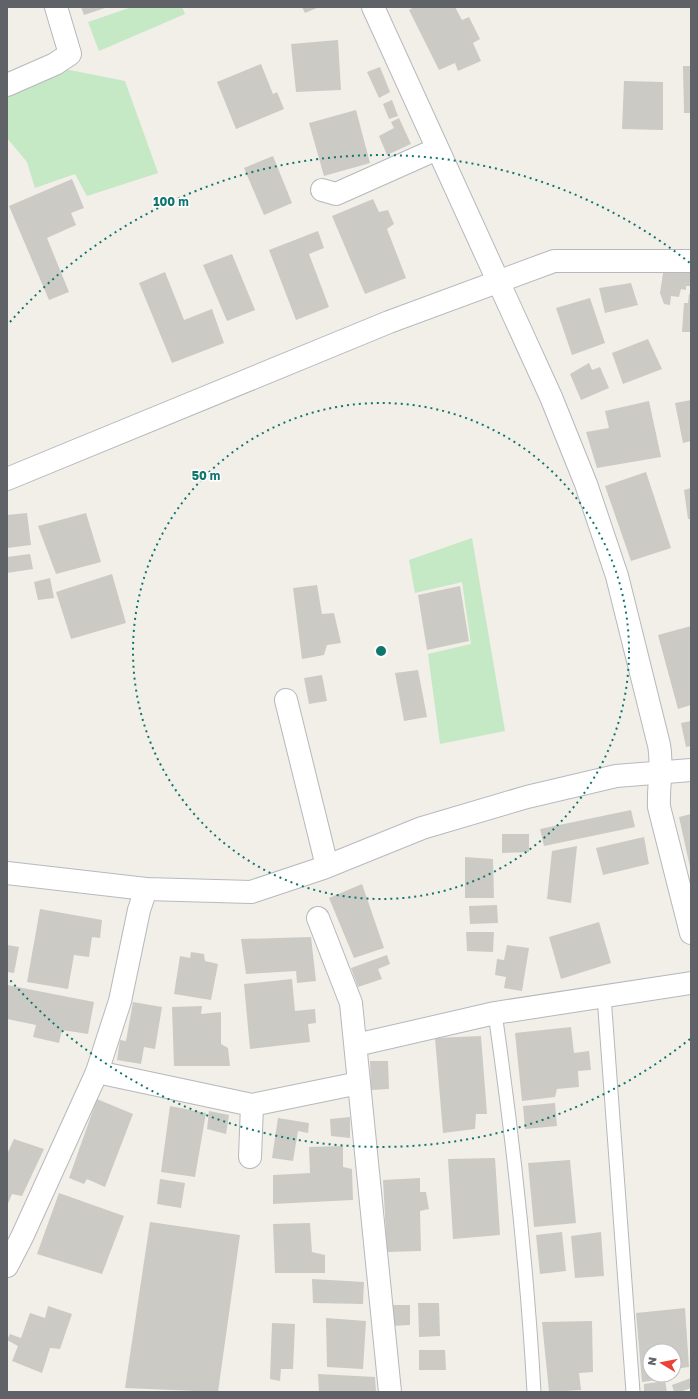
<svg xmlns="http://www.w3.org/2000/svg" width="698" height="1399" font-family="'Golos Text',sans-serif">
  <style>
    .green { fill: #c5e8c5 }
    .building { fill: #cccac5 }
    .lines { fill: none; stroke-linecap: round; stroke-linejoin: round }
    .lane-casing { stroke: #b5b8bc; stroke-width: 15 }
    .street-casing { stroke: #b5b8bc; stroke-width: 24 }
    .secondary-casing { stroke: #b6babf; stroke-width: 24 }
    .lane { stroke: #fff; stroke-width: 13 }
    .street { stroke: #fff; stroke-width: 22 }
    .secondary { stroke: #fff; stroke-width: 22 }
    .ring { fill: none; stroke: #0f766e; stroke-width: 2; stroke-dasharray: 2 4 }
    .centre { fill: #0f766e; stroke: #fff; stroke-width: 2 }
    .ring-label { font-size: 12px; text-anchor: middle; font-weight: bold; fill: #0f766e; stroke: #fff; stroke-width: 3; stroke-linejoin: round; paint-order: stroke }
  </style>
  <rect width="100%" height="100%" fill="#f1efe8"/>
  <g class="green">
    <path d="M 132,7 L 182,7 L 185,14 L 99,51 L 88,22 Z"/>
    <path d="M 65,69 L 125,81 L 158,173 L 87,196 L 75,174 L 35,188 L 27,162 L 7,138 L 7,95 Z"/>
    <path d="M 472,538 L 505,731 L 440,744 L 428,654 L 471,644 L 462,582 L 415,593 L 409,560 Z"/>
  </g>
  <g class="building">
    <path d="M 81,7 L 108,7 L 84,15 Z"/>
    <path d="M 302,7 L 319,7 L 305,13 Z"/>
    <path d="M 414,7 L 455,7 L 462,20 L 469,17 L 480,39 L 473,43 L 481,61 L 458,71 L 455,63 L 439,70 L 409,10 Z"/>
    <path d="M 338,40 L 341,90 L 296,92 L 291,44 Z"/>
    <path d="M 261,64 L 273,94 L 277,92 L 284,109 L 236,129 L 217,82 Z"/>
    <path d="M 683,66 L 691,66 L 691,113 L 684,113 Z"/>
    <path d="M 380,67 L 390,92 L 379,98 L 367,72 Z"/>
    <path d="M 624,81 L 663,82 L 663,130 L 622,129 Z"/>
    <path d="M 392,100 L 398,116 L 389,119 L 383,104 Z"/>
    <path d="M 356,110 L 370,163 L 324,176 L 309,123 Z"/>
    <path d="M 399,118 L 411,144 L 387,155 L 379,136 L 394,128 L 391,122 Z"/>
    <path d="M 273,156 L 292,203 L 264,215 L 244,168 Z"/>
    <path d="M 72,179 L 84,208 L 71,213 L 76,225 L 47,238 L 69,292 L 49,300 L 9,206 Z"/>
    <path d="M 373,199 L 379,212 L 388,210 L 394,224 L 387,229 L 406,278 L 365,294 L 332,216 Z"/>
    <path d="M 318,231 L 324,248 L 309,254 L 329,307 L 296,320 L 269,250 Z"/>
    <path d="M 232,254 L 255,310 L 227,321 L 203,265 Z"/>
    <path d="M 165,272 L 184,320 L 212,309 L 224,343 L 172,363 L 139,283 Z"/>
    <path d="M 691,272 L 691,286 L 686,286 L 686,290 L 681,289 L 679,297 L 671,296 L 670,305 L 664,304 L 660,293 L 663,273 Z"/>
    <path d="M 631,283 L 638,305 L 605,313 L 599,288 Z"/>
    <path d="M 689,294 L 691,294 L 691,332 L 682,332 L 684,303 L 688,303 Z"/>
    <path d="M 590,298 L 605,343 L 572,355 L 556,308 Z"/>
    <path d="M 648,339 L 662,369 L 623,384 L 612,353 Z"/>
    <path d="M 589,363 L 592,370 L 600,367 L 609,388 L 581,400 L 570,374 Z"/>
    <path d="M 691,400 L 691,441 L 683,443 L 675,403 Z"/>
    <path d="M 649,401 L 661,457 L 597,468 L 586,432 L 609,428 L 605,411 Z"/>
    <path d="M 646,472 L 671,548 L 631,561 L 605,486 Z"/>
    <path d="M 691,488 L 691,519 L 688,519 L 684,490 Z"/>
    <path d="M 27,513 L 31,545 L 7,548 L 7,515 Z"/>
    <path d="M 86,513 L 101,562 L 56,574 L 38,526 Z"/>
    <path d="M 30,554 L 33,569 L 7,573 L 7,557 Z"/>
    <path d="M 112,574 L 126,623 L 71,639 L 56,592 Z"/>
    <path d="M 50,578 L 54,598 L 38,600 L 34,582 Z"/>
    <path d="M 317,585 L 322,614 L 334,613 L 341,643 L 327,645 L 324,655 L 302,659 L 293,588 Z"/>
    <path d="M 460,586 L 469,641 L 427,650 L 418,595 Z"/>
    <path d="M 691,626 L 691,705 L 678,709 L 658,635 Z"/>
    <path d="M 418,670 L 427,717 L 404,721 L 395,673 Z"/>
    <path d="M 322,675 L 327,701 L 309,704 L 304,678 Z"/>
    <path d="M 691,721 L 691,746 L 686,747 L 681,723 Z"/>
    <path d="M 631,810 L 635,827 L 544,846 L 540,829 Z"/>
    <path d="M 691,814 L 691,867 L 690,867 L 679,817 Z"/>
    <path d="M 502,834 L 529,834 L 529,852 L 502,853 Z"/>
    <path d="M 644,837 L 649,864 L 603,875 L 596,848 Z"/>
    <path d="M 577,846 L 571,903 L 547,899 L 552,851 Z"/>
    <path d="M 465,857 L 493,859 L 494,898 L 465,898 Z"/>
    <path d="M 362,884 L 384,948 L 354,958 L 329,898 Z"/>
    <path d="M 497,905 L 498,923 L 470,924 L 469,906 Z"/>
    <path d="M 40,909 L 102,920 L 100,938 L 92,937 L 89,957 L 74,955 L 68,989 L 27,982 Z"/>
    <path d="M 599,922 L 611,963 L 561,979 L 549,937 Z"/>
    <path d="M 466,932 L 494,932 L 493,952 L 467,951 Z"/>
    <path d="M 311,937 L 316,981 L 297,983 L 296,971 L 246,974 L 241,939 Z"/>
    <path d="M 7,945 L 19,947 L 14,973 L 7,972 Z"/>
    <path d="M 507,945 L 529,948 L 522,991 L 504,988 L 506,977 L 495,975 L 497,959 L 504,960 Z"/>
    <path d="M 191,952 L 204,954 L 205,961 L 218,964 L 211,1000 L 174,994 L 180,956 L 190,958 Z"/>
    <path d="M 387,955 L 390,964 L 378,969 L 382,979 L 358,987 L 351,968 Z"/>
    <path d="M 292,979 L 295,1011 L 315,1009 L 316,1023 L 308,1024 L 310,1042 L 250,1049 L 244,984 Z"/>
    <path d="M 7,985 L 94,1002 L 88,1034 L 62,1030 L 59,1043 L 33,1037 L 36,1025 L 7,1019 Z"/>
    <path d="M 133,1002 L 162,1007 L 155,1049 L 144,1047 L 141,1064 L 117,1060 L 120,1040 L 126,1041 Z"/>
    <path d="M 202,1006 L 201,1014 L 221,1012 L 221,1044 L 228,1048 L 230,1066 L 174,1066 L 172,1007 Z"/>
    <path d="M 571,1027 L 574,1053 L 589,1051 L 591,1070 L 578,1071 L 579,1087 L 557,1089 L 555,1097 L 522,1101 L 515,1033 Z"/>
    <path d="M 481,1036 L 487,1114 L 476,1114 L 475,1129 L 443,1133 L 435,1038 Z"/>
    <path d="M 370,1061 L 388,1061 L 389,1089 L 371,1090 Z"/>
    <path d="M 97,1099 L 133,1114 L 105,1187 L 87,1179 L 84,1184 L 69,1178 Z"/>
    <path d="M 555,1103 L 557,1126 L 525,1129 L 523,1106 Z"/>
    <path d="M 170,1106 L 206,1113 L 195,1177 L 161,1172 Z"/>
    <path d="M 209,1111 L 229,1115 L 226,1134 L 207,1129 Z"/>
    <path d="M 350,1117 L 350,1138 L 331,1136 L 330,1119 Z"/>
    <path d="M 278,1118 L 309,1123 L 308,1133 L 298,1131 L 293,1161 L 272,1158 Z"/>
    <path d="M 14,1139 L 44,1149 L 22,1196 L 12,1194 L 7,1206 L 7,1154 Z"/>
    <path d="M 343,1146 L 343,1167 L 352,1169 L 353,1200 L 273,1204 L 273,1175 L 310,1173 L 309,1147 Z"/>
    <path d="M 495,1158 L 500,1235 L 453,1239 L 448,1159 Z"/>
    <path d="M 570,1160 L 576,1223 L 534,1227 L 528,1163 Z"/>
    <path d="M 420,1178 L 420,1192 L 426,1192 L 429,1209 L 420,1211 L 421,1251 L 387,1252 L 383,1180 Z"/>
    <path d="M 160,1179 L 185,1183 L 181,1208 L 157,1204 Z"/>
    <path d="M 59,1193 L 124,1216 L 102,1274 L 37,1254 Z"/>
    <path d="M 150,1222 L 240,1235 L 218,1392 L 125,1388 Z"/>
    <path d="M 310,1223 L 312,1252 L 325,1255 L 325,1273 L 275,1273 L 273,1224 Z"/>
    <path d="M 562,1232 L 566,1271 L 540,1274 L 536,1235 Z"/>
    <path d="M 601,1232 L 604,1276 L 575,1278 L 571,1236 Z"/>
    <path d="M 312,1279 L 364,1282 L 363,1304 L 313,1303 Z"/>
    <path d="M 418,1303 L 439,1303 L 440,1336 L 419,1337 Z"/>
    <path d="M 390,1305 L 410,1305 L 410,1325 L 390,1326 Z"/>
    <path d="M 48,1306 L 72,1314 L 60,1349 L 50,1348 L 42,1373 L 12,1361 L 18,1346 L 7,1340 L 10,1334 L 21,1338 L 30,1313 L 45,1318 Z"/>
    <path d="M 685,1308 L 689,1367 L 674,1369 L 674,1351 L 650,1351 L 650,1375 L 672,1375 L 672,1378 L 642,1382 L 636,1313 Z"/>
    <path d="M 326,1318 L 366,1321 L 363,1369 L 327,1367 Z"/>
    <path d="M 592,1321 L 593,1372 L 579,1373 L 581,1390 L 549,1392 L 542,1322 Z"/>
    <path d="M 272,1323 L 295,1324 L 293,1369 L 281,1369 L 280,1381 L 270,1379 Z"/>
    <path d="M 419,1350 L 445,1350 L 446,1370 L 419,1370 Z"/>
    <path d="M 318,1374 L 375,1377 L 376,1392 L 319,1392 Z"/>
    <path d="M 691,1378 L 691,1388 L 680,1392 L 674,1392 L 672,1385 Z"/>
    <path d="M 665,1381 L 667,1392 L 644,1392 L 644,1384 Z"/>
  </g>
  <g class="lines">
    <g class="lane-casing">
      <g id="lane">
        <path d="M 604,996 L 633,1392"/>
        <path d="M 495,1013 C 513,1139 527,1265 534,1392"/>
      </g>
    </g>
    <g class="street-casing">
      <g id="street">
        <path d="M 373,7 L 551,397 L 586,484 L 617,576 L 659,745 C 663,766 658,786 659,807 L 691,933"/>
        <path d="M 7,85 L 55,64 L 70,54 L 56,7"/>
        <path d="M 322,190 L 336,194 L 437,149"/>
        <path d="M 7,479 L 389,322 L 554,261 L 691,261"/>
        <path d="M 286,700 L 327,866"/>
        <path d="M 318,918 L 351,1003 L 390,1392"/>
        <path d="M 356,1045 L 495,1013 L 691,983"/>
        <path d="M 97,1072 L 252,1105 L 359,1083"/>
        <path d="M 250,1157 L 252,1105"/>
        <path d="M 7,1266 L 22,1237 L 97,1072 L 120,1001 L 139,910 L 146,889"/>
      </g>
    </g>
    <g class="secondary-casing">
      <path id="secondary" d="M 7,873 L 146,889 L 251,892 L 323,868 L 422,828 L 527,797 L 616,776 L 691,770"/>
    </g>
    <use href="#lane" class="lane"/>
    <use href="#street" class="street"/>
    <use href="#secondary" class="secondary"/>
  </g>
  <g class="ring">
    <circle cx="381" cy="651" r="248"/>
    <path d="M690 1039A496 496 0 0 1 10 980M10 322A496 496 0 0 1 690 263"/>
  </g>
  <circle cx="381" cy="651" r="6" class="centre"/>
  <g class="ring-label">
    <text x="171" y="206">100 m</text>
    <text x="206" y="480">50 m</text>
  </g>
  <rect width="698" height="1399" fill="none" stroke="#5f6368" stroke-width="16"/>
  <g transform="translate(662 1363) rotate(280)"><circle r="19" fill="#ffffff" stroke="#bfc1c3"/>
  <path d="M0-3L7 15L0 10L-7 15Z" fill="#ea4335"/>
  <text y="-6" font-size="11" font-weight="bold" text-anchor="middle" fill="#5f6368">N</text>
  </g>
</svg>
